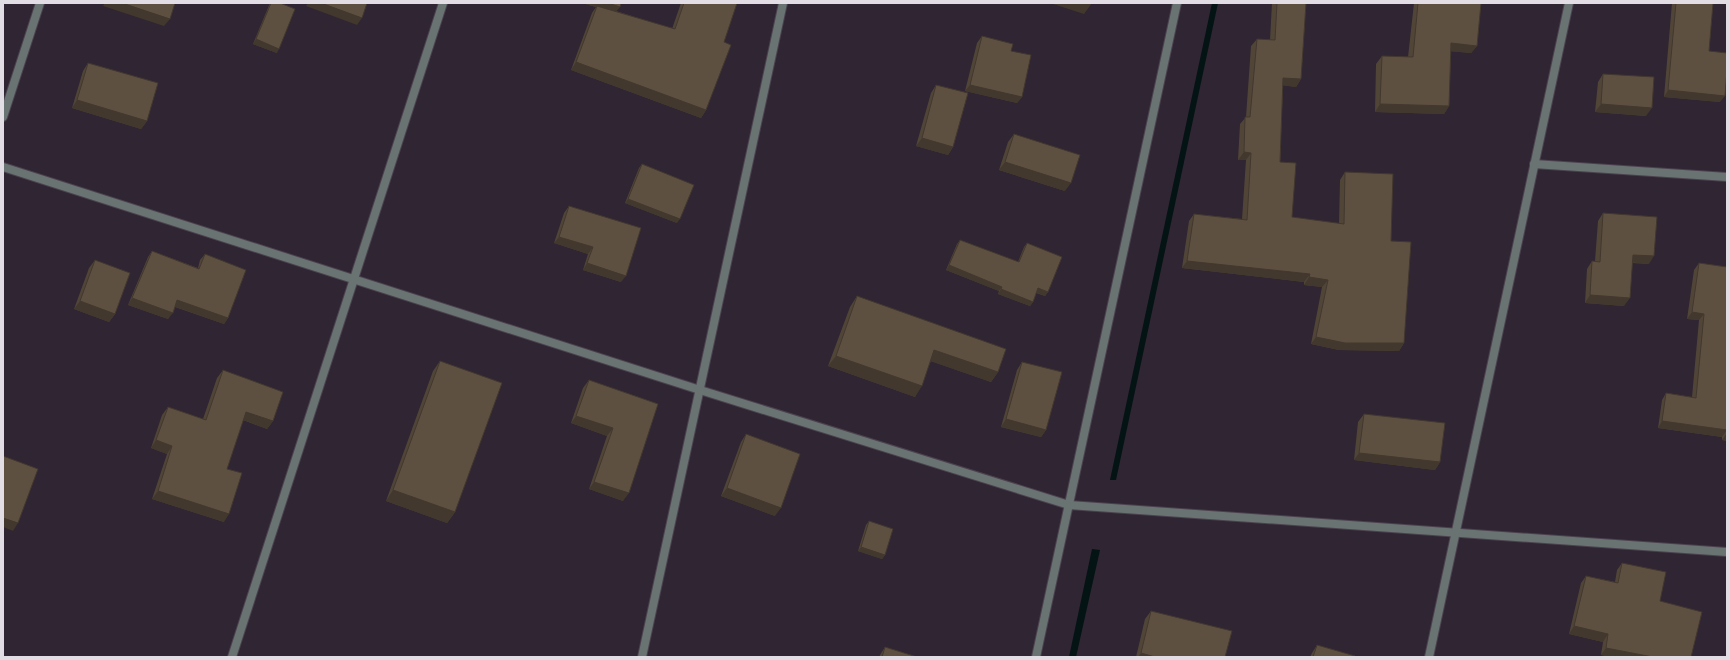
<svg xmlns="http://www.w3.org/2000/svg" width="1730" height="660" font-family="'Fira Sans',sans-serif">
  <style>
    .water { fill: #041314 }
    .lines { fill: none; stroke-linecap: round; stroke-linejoin: round }
    .street-casing { stroke: #4c424f; stroke-width: 10 }
    .street { stroke: #697472; stroke-width: 8 }
    .wall { fill: #514538 }
    .shaded-wall { fill: #42382e }
    .building { fill: #5e5041; stroke: #42382e }
  </style>
  <rect width="100%" height="100%" fill="#2f2533"/>
  <g class="water">
    <path d="M 1212,3 L 1218,3 L 1116,480 L 1110,480 Z"/>
    <path d="M 1092,549 L 1100,550 L 1076,657 L 1069,657 Z"/>
  </g>
  <g class="lines">
    <g class="street-casing">
      <g id="street">
        <path d="M 3,117 L 40,3"/>
        <path d="M 1534,164 L 1727,177"/>
        <path d="M 3,167 L 700,390 L 1069,505 L 1727,552"/>
        <path d="M 232,657 L 443,3"/>
        <path d="M 642,657 L 783,3"/>
        <path d="M 1036,657 L 1177,3"/>
        <path d="M 1429,657 L 1569,3"/>
      </g>
    </g>
    <use href="#street" class="street"/>
  </g>
  <g class="wall">
    <path d="M 270,3 L 280,3 L 277,53 L 253,44 Z"/>
    <path d="M 582,3 L 616,11 L 672,29 L 681,3 L 737,3 L 724,42 L 706,110 L 701,118 L 571,70 L 592,13 L 596,7 Z"/>
    <path d="M 1272,3 L 1306,3 L 1301,79 L 1296,87 L 1283,85 L 1280,162 L 1292,217 L 1339,224 L 1340,180 L 1345,172 L 1391,241 L 1404,343 L 1399,351 L 1339,350 L 1311,344 L 1322,287 L 1304,285 L 1304,282 L 1182,268 L 1189,221 L 1194,214 L 1242,219 L 1246,160 L 1238,160 L 1240,124 L 1246,117 L 1251,46 L 1257,39 L 1270,40 Z"/>
    <path d="M 1414,3 L 1481,3 L 1477,46 L 1471,53 L 1451,51 L 1449,106 L 1444,114 L 1375,112 L 1376,64 L 1382,56 L 1408,57 Z"/>
    <path d="M 1672,3 L 1713,3 L 1709,51 L 1720,102 L 1664,97 Z"/>
    <path d="M 982,36 L 1022,97 L 1017,103 L 965,91 L 977,43 Z"/>
    <path d="M 88,63 L 147,121 L 141,129 L 72,108 L 83,71 Z"/>
    <path d="M 1603,74 L 1646,116 L 1595,112 L 1598,82 Z"/>
    <path d="M 936,85 L 953,147 L 948,155 L 916,146 L 931,93 Z"/>
    <path d="M 1014,134 L 1065,191 L 999,170 L 1008,142 Z"/>
    <path d="M 642,164 L 677,223 L 625,203 L 639,168 Z"/>
    <path d="M 569,206 L 621,282 L 583,270 L 588,254 L 554,243 L 564,213 Z"/>
    <path d="M 1603,213 L 1649,264 L 1632,263 L 1624,306 L 1585,303 L 1587,269 L 1592,261 L 1595,261 L 1598,221 Z"/>
    <path d="M 960,240 L 1018,262 L 1024,247 L 1027,243 L 1048,292 L 1045,296 L 1036,293 L 1033,302 L 1030,306 L 998,294 L 999,291 L 946,270 L 957,244 Z"/>
    <path d="M 152,251 L 198,268 L 200,260 L 205,254 L 228,318 L 224,324 L 175,307 L 168,319 L 128,305 L 148,257 Z"/>
    <path d="M 95,260 L 115,314 L 109,322 L 74,309 L 89,268 Z"/>
    <path d="M 1699,263 L 1727,267 L 1727,441 L 1722,440 L 1722,437 L 1658,428 L 1662,400 L 1666,393 L 1692,397 L 1699,320 L 1687,319 L 1694,270 Z"/>
    <path d="M 857,296 L 998,372 L 991,382 L 931,361 L 915,397 L 828,366 L 850,307 Z"/>
    <path d="M 440,361 L 455,512 L 447,523 L 386,501 L 433,371 Z"/>
    <path d="M 1022,362 L 1046,430 L 1041,437 L 1001,427 L 1017,370 Z"/>
    <path d="M 223,370 L 273,421 L 267,429 L 243,420 L 227,469 L 224,522 L 152,499 L 167,454 L 151,448 L 162,415 L 168,407 L 203,419 L 217,378 Z"/>
    <path d="M 589,380 L 658,404 L 623,501 L 589,489 L 607,436 L 571,423 L 583,388 Z"/>
    <path d="M 1364,414 L 1440,462 L 1435,470 L 1354,460 L 1358,422 Z"/>
    <path d="M 746,434 L 775,516 L 721,496 L 741,442 Z"/>
    <path d="M 869,521 L 885,555 L 882,559 L 858,551 L 866,525 Z"/>
    <path d="M 1622,563 L 1660,601 L 1691,657 L 1611,657 L 1601,655 L 1603,642 L 1569,634 L 1581,583 L 1586,576 L 1615,582 L 1617,570 Z"/>
    <path d="M 1151,611 L 1225,657 L 1136,657 L 1145,619 Z"/>
    <path d="M 1317,645 L 1355,657 L 1310,657 L 1312,653 Z"/>
    <path d="M 885,647 L 917,657 L 879,657 L 880,655 Z"/>
  </g>
  <g class="shaded-wall">
    <path d="M 105,3 L 122,3 L 170,19 L 164,26 L 103,6 Z"/>
    <path d="M 308,3 L 321,3 L 362,18 L 357,25 L 306,6 Z"/>
    <path d="M 582,3 L 608,3 L 620,7 L 615,13 L 597,6 L 596,7 Z"/>
    <path d="M 1050,3 L 1092,3 L 1084,14 Z"/>
    <path d="M 256,39 L 279,49 L 277,53 L 253,44 Z"/>
    <path d="M 1451,43 L 1477,46 L 1471,53 L 1446,51 Z"/>
    <path d="M 576,62 L 706,110 L 701,118 L 571,70 Z"/>
    <path d="M 1283,78 L 1301,79 L 1296,87 L 1278,85 Z"/>
    <path d="M 970,85 L 1022,97 L 1017,103 L 965,91 Z"/>
    <path d="M 1668,90 L 1725,96 L 1720,102 L 1664,97 Z"/>
    <path d="M 77,100 L 147,121 L 141,129 L 72,108 Z"/>
    <path d="M 1380,104 L 1449,106 L 1444,114 L 1375,112 Z"/>
    <path d="M 1601,104 L 1652,108 L 1646,116 L 1595,112 Z"/>
    <path d="M 922,138 L 953,147 L 948,155 L 916,146 Z"/>
    <path d="M 1244,152 L 1251,153 L 1246,160 L 1238,160 Z"/>
    <path d="M 1005,162 L 1071,183 L 1065,191 L 999,170 Z"/>
    <path d="M 628,199 L 680,219 L 677,223 L 625,203 Z"/>
    <path d="M 559,237 L 593,247 L 588,254 L 554,243 Z"/>
    <path d="M 1633,255 L 1654,256 L 1649,264 L 1628,262 Z"/>
    <path d="M 1187,261 L 1310,274 L 1304,282 L 1182,268 Z"/>
    <path d="M 587,263 L 626,276 L 621,282 L 583,270 Z"/>
    <path d="M 949,265 L 1002,287 L 999,291 L 946,270 Z"/>
    <path d="M 1309,277 L 1328,280 L 1322,287 L 1304,285 Z"/>
    <path d="M 1038,288 L 1048,292 L 1045,296 L 1035,292 Z"/>
    <path d="M 1001,289 L 1033,302 L 1030,306 L 998,294 Z"/>
    <path d="M 1590,295 L 1630,298 L 1624,306 L 1585,303 Z"/>
    <path d="M 132,298 L 173,313 L 168,319 L 128,305 Z"/>
    <path d="M 177,300 L 228,318 L 224,324 L 173,306 Z"/>
    <path d="M 80,301 L 115,314 L 109,322 L 74,309 Z"/>
    <path d="M 1692,312 L 1704,314 L 1699,320 L 1687,319 Z"/>
    <path d="M 1316,337 L 1404,343 L 1399,351 L 1339,350 L 1311,344 Z"/>
    <path d="M 934,350 L 998,372 L 991,382 L 927,360 Z"/>
    <path d="M 836,356 L 922,386 L 915,397 L 828,366 Z"/>
    <path d="M 246,412 L 273,421 L 267,429 L 241,419 Z"/>
    <path d="M 576,416 L 613,428 L 607,436 L 571,423 Z"/>
    <path d="M 1006,419 L 1046,430 L 1041,437 L 1001,427 Z"/>
    <path d="M 1662,421 L 1727,430 L 1722,437 L 1658,428 Z"/>
    <path d="M 1727,433 L 1727,441 L 1722,440 Z"/>
    <path d="M 156,440 L 172,446 L 167,454 L 151,448 Z"/>
    <path d="M 1359,453 L 1440,462 L 1435,470 L 1354,460 Z"/>
    <path d="M 594,482 L 629,493 L 623,501 L 589,489 Z"/>
    <path d="M 727,488 L 781,508 L 775,516 L 721,496 Z"/>
    <path d="M 393,490 L 455,512 L 447,523 L 386,501 Z"/>
    <path d="M 158,491 L 229,514 L 224,522 L 152,499 Z"/>
    <path d="M 3,518 L 18,523 L 13,531 L 3,527 Z"/>
    <path d="M 861,547 L 885,555 L 882,559 L 858,551 Z"/>
    <path d="M 1574,626 L 1608,634 L 1603,642 L 1569,634 Z"/>
    <path d="M 1606,648 L 1653,657 L 1611,657 L 1601,655 Z"/>
    <path d="M 1141,653 L 1155,657 L 1138,657 Z"/>
  </g>
  <g class="building">
    <path d="M 122,3 L 175,3 L 170,19 Z"/>
    <path d="M 271,3 L 280,3 L 295,9 L 279,49 L 256,39 Z"/>
    <path d="M 321,3 L 367,3 L 362,18 Z"/>
    <path d="M 608,3 L 621,3 L 620,7 Z"/>
    <path d="M 684,3 L 737,3 L 724,42 L 731,45 L 706,110 L 576,62 L 597,6 L 675,29 Z"/>
    <path d="M 1277,3 L 1306,3 L 1301,79 L 1283,78 L 1280,162 L 1296,163 L 1292,217 L 1344,224 L 1345,172 L 1393,174 L 1391,241 L 1411,242 L 1404,343 L 1345,343 L 1316,337 L 1328,280 L 1309,277 L 1310,274 L 1187,261 L 1194,214 L 1247,220 L 1251,153 L 1244,152 L 1245,117 L 1250,117 L 1257,39 L 1275,40 Z"/>
    <path d="M 1418,3 L 1481,3 L 1477,46 L 1451,43 L 1449,106 L 1380,104 L 1382,56 L 1413,57 Z"/>
    <path d="M 1676,3 L 1713,3 L 1709,51 L 1727,53 L 1727,70 L 1725,96 L 1668,90 Z"/>
    <path d="M 982,36 L 1013,44 L 1011,51 L 1031,55 L 1022,97 L 970,85 Z"/>
    <path d="M 88,63 L 158,83 L 147,121 L 77,100 Z"/>
    <path d="M 1603,74 L 1654,77 L 1652,108 L 1601,104 Z"/>
    <path d="M 936,85 L 968,93 L 953,147 L 922,138 Z"/>
    <path d="M 1014,134 L 1080,155 L 1071,183 L 1005,162 Z"/>
    <path d="M 642,164 L 694,185 L 680,219 L 628,199 Z"/>
    <path d="M 569,206 L 641,228 L 626,276 L 587,263 L 593,247 L 559,237 Z"/>
    <path d="M 1603,213 L 1657,217 L 1654,256 L 1633,255 L 1630,298 L 1590,295 L 1592,261 L 1600,262 Z"/>
    <path d="M 960,240 L 1019,262 L 1027,243 L 1062,257 L 1048,292 L 1038,288 L 1033,302 L 1001,289 L 1002,287 L 949,265 Z"/>
    <path d="M 152,251 L 199,269 L 205,254 L 246,270 L 228,318 L 177,300 L 173,313 L 132,298 Z"/>
    <path d="M 95,260 L 130,273 L 115,314 L 80,301 Z"/>
    <path d="M 1699,263 L 1727,267 L 1727,430 L 1662,421 L 1666,393 L 1696,398 L 1704,314 L 1692,312 Z"/>
    <path d="M 857,296 L 1006,349 L 998,372 L 934,350 L 922,386 L 836,356 Z"/>
    <path d="M 440,361 L 502,383 L 455,512 L 393,490 Z"/>
    <path d="M 1022,362 L 1062,372 L 1046,430 L 1006,419 Z"/>
    <path d="M 223,370 L 283,392 L 273,421 L 246,412 L 227,469 L 242,473 L 229,514 L 158,491 L 172,446 L 156,440 L 168,407 L 206,420 Z"/>
    <path d="M 589,380 L 658,404 L 629,493 L 594,482 L 613,428 L 576,416 Z"/>
    <path d="M 1364,414 L 1445,423 L 1440,462 L 1359,453 Z"/>
    <path d="M 746,434 L 800,454 L 781,508 L 727,488 Z"/>
    <path d="M 3,456 L 38,469 L 18,523 L 3,518 Z"/>
    <path d="M 869,521 L 893,529 L 885,555 L 861,547 Z"/>
    <path d="M 1622,563 L 1666,572 L 1660,601 L 1702,612 L 1691,657 L 1653,657 L 1606,648 L 1608,634 L 1574,626 L 1586,576 L 1618,583 Z"/>
    <path d="M 1151,611 L 1232,631 L 1225,657 L 1155,657 L 1141,653 Z"/>
    <path d="M 1317,645 L 1355,656 L 1355,657 L 1313,657 Z"/>
    <path d="M 885,647 L 917,657 L 882,657 Z"/>
  </g>
  <rect width="1730" height="660" fill="none" stroke="#e2dce5" stroke-width="8"/>
</svg>
